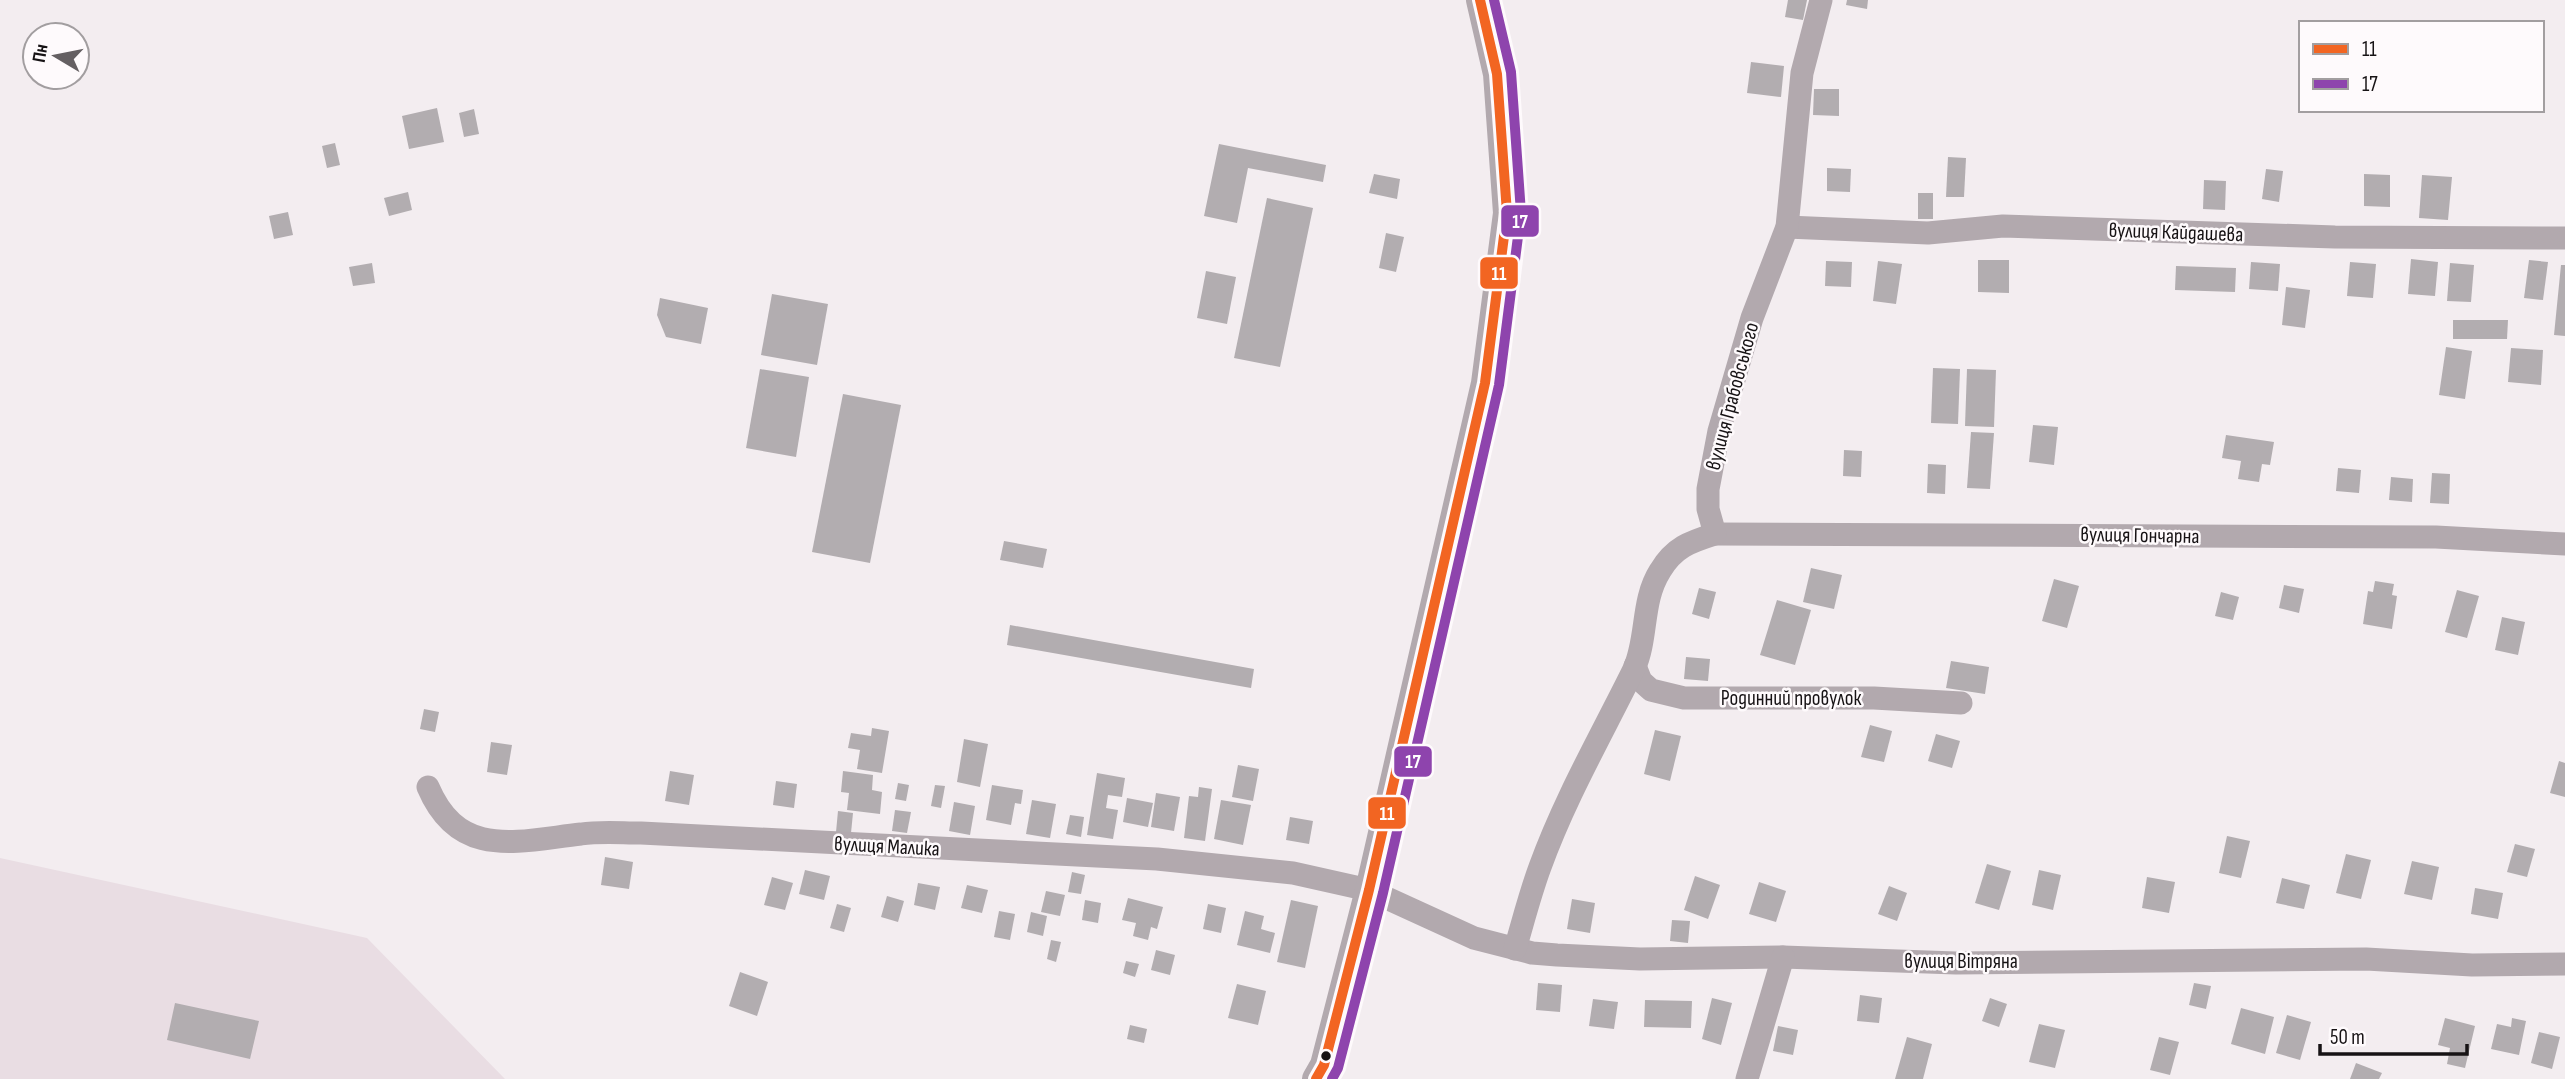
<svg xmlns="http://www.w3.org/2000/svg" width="2565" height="1079" font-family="'Sofia Sans Condensed',sans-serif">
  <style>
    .built { fill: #e9dde3 }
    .building { fill: #b2adb0 }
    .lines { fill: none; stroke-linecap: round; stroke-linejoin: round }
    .minor { stroke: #b2a9ae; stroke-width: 23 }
    .tertiary { stroke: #b2a9ae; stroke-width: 28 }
    .bus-1-casing { stroke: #fefafc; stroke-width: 16 }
    .bus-2-casing { stroke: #fefafc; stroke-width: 16 }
    .bus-1 { stroke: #f26522; stroke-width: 10 }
    .bus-2 { stroke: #8e44ad; stroke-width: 10 }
    .bus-dot { fill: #171315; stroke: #fefafc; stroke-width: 2.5 }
    .labels { text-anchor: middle; stroke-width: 5; stroke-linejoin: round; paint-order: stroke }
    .street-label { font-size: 21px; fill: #171315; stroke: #fefafc }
    .line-badge { stroke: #fefafc; stroke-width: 2.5 }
    .badge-label { font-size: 19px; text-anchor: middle; font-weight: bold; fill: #fff }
  </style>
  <rect width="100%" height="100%" fill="#f3edf0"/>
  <path class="built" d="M 0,858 L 367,938 L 505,1079 L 0,1079 Z"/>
  <g class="building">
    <path d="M 1788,0 L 1807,0 L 1803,20 L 1785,17 Z"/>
    <path d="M 1847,0 L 1868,0 L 1867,9 L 1846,5 Z"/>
    <path d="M 1751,62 L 1784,66 L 1781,97 L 1747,93 Z"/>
    <path d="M 1814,89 L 1839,89 L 1839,116 L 1813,115 Z"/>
    <path d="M 437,108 L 444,142 L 409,149 L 402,116 Z"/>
    <path d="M 474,109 L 479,134 L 464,137 L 459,113 Z"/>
    <path d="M 335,143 L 340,165 L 327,168 L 322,146 Z"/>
    <path d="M 1219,144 L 1326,165 L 1323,182 L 1248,168 L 1237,223 L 1204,216 Z"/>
    <path d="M 1948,157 L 1966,158 L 1964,197 L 1946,197 Z"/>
    <path d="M 1827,168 L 1851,169 L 1850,192 L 1827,191 Z"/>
    <path d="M 2266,169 L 2283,171 L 2279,202 L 2262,199 Z"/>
    <path d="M 1374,174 L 1400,179 L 1397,199 L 1369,193 Z"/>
    <path d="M 2364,174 L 2390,175 L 2390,207 L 2364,206 Z"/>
    <path d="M 2422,175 L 2452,177 L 2448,220 L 2419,218 Z"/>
    <path d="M 2204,180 L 2226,181 L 2225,210 L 2203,209 Z"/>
    <path d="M 408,192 L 412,210 L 389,216 L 384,198 Z"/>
    <rect x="1918" y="193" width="15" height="26"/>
    <path d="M 1267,198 L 1313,208 L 1280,367 L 1234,358 Z"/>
    <path d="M 288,212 L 293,235 L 274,239 L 269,216 Z"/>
    <path d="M 1386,233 L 1404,237 L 1396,272 L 1379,268 Z"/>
    <path d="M 2411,259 L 2438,262 L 2435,296 L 2408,294 Z"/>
    <path d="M 1978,260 L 2009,260 L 2009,293 L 1978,292 Z"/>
    <path d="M 2529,260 L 2548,262 L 2543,300 L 2524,298 Z"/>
    <path d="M 1826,261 L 1852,262 L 1851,287 L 1825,286 Z"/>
    <path d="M 1878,261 L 1902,264 L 1896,304 L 1873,301 Z"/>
    <path d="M 2251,262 L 2280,264 L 2278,291 L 2249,289 Z"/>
    <path d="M 2350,262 L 2376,264 L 2373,298 L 2347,296 Z"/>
    <path d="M 372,263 L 375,283 L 353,286 L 349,267 Z"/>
    <path d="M 2450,263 L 2474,265 L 2471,302 L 2447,301 Z"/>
    <path d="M 2561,265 L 2565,265 L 2565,336 L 2554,335 Z"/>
    <path d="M 2176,266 L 2236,268 L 2235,292 L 2175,290 Z"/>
    <path d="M 1206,271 L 1236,277 L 1227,324 L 1197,318 Z"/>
    <path d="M 2286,287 L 2310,290 L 2305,328 L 2282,325 Z"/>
    <path d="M 772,294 L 828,304 L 817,365 L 761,355 Z"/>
    <path d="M 660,298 L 708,308 L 701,344 L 666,337 L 657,315 Z"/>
    <path d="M 2453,320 L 2508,320 L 2507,339 L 2453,339 Z"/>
    <path d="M 2446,347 L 2472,351 L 2465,399 L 2439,395 Z"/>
    <path d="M 2511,348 L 2543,350 L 2541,385 L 2508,382 Z"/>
    <path d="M 1933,368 L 1960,369 L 1958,424 L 1931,423 Z"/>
    <path d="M 760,369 L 809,377 L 796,457 L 746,448 Z"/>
    <path d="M 1967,369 L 1996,370 L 1994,427 L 1965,426 Z"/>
    <path d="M 843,394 L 901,405 L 870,563 L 812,552 Z"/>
    <path d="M 2033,425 L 2058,427 L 2054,465 L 2029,462 Z"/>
    <path d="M 1971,432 L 1994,433 L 1990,489 L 1967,488 Z"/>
    <path d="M 2226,435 L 2274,442 L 2270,465 L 2262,464 L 2259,482 L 2238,479 L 2241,461 L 2222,458 Z"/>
    <path d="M 1844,450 L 1862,451 L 1861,477 L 1843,476 Z"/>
    <path d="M 1928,464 L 1946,465 L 1945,494 L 1927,493 Z"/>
    <path d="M 2338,468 L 2361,470 L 2359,493 L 2336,491 Z"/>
    <path d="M 2432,473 L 2450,474 L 2449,504 L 2430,503 Z"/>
    <path d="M 2391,477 L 2413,479 L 2412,502 L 2389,500 Z"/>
    <path d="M 1004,541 L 1047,549 L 1043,568 L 1000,560 Z"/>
    <path d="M 1811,568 L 1842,575 L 1834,609 L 1803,602 Z"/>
    <path d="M 2054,579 L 2079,586 L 2067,628 L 2042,621 Z"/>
    <path d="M 2375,581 L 2394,584 L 2392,595 L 2397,596 L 2392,629 L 2363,624 L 2368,591 L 2373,592 Z"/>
    <path d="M 2284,585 L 2304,589 L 2299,613 L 2279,608 Z"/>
    <path d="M 1699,588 L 1716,592 L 1709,619 L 1692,614 Z"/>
    <path d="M 2457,590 L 2479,596 L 2467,638 L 2445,632 Z"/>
    <path d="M 2221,592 L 2239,597 L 2233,620 L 2215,616 Z"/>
    <path d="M 1777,600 L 1811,610 L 1795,665 L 1760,655 Z"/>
    <path d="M 2502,617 L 2525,622 L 2518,655 L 2495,650 Z"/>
    <path d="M 1010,625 L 1254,669 L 1251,688 L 1007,645 Z"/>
    <path d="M 1686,657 L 1710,659 L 1708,681 L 1684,679 Z"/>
    <path d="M 1951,661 L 1989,667 L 1985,694 L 1946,688 Z"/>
    <path d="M 424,709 L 439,712 L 435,732 L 420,729 Z"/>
    <path d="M 1870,725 L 1892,731 L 1884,762 L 1861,757 Z"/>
    <path d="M 872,728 L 889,731 L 882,773 L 857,769 L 860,750 L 848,748 L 851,733 L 871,736 Z"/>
    <path d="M 1655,730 L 1681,736 L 1670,781 L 1644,774 Z"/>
    <path d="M 1936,734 L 1960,741 L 1952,768 L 1928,761 Z"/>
    <path d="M 964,739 L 988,744 L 980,787 L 957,782 Z"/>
    <path d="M 491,742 L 512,745 L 507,775 L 487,772 Z"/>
    <path d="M 2559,761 L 2565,763 L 2565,797 L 2550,793 Z"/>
    <path d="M 1238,765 L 1259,769 L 1253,801 L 1232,797 Z"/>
    <path d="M 670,771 L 694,775 L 689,805 L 665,801 Z"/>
    <path d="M 843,771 L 873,775 L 872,790 L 882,792 L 880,814 L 847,810 L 849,793 L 841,792 Z"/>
    <path d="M 1097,773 L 1125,778 L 1122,797 L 1108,795 L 1106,808 L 1118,810 L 1113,839 L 1087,835 Z"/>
    <path d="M 776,781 L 797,784 L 794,808 L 773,805 Z"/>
    <path d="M 898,783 L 909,785 L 906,801 L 895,799 Z"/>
    <path d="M 935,785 L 945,786 L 941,808 L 931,806 Z"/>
    <path d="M 992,785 L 1023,790 L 1021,804 L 1015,803 L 1011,825 L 986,820 Z"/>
    <path d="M 1199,787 L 1212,789 L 1205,841 L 1184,838 L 1189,796 L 1198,797 Z"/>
    <path d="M 1156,793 L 1180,797 L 1174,831 L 1151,827 Z"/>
    <path d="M 1127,798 L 1153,803 L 1148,827 L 1123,822 Z"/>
    <path d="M 1032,800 L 1056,804 L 1050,838 L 1026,834 Z"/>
    <path d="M 1221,800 L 1251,805 L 1243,845 L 1214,839 Z"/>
    <path d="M 954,802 L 975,806 L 970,835 L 949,831 Z"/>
    <path d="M 895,810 L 911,812 L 907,833 L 892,831 Z"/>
    <path d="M 838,811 L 853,813 L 851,833 L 836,832 Z"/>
    <path d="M 1070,815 L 1084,817 L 1081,837 L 1066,834 Z"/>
    <path d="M 1290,817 L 1313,821 L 1309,844 L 1286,840 Z"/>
    <path d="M 2227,836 L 2250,841 L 2241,878 L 2219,873 Z"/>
    <path d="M 2515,844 L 2535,849 L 2527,877 L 2507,872 Z"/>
    <path d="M 2346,854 L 2371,860 L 2361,899 L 2336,893 Z"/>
    <path d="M 605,857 L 633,862 L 629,889 L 601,885 Z"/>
    <path d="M 2412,861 L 2439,867 L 2432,900 L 2404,894 Z"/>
    <path d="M 1987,864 L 2011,871 L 1999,910 L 1975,903 Z"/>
    <path d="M 805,870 L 830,876 L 824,900 L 799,894 Z"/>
    <path d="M 2039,870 L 2061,875 L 2053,910 L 2032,905 Z"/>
    <path d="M 1072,872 L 1085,875 L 1081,894 L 1068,892 Z"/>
    <path d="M 1695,876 L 1720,885 L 1708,919 L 1684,910 Z"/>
    <path d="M 772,877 L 793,883 L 785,910 L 764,905 Z"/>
    <path d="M 2147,877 L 2175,882 L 2169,913 L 2142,908 Z"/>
    <path d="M 2282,878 L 2310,885 L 2304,909 L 2276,903 Z"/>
    <path d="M 1759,882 L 1786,891 L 1776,922 L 1749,914 Z"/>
    <path d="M 918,883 L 940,887 L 935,910 L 914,905 Z"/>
    <path d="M 967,885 L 988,890 L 982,913 L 961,908 Z"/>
    <path d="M 1889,886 L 1907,893 L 1897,921 L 1878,914 Z"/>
    <path d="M 2475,888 L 2503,893 L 2498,919 L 2471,914 Z"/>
    <path d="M 1046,891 L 1065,895 L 1060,916 L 1041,912 Z"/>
    <path d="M 887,896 L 904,901 L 898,922 L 881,917 Z"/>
    <path d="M 1128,898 L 1163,907 L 1157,929 L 1151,927 L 1148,940 L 1133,936 L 1136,923 L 1122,920 Z"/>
    <path d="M 1572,899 L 1595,903 L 1590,933 L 1567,929 Z"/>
    <path d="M 1085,900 L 1101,903 L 1098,923 L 1082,920 Z"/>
    <path d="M 1291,900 L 1318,906 L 1305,968 L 1277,962 Z"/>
    <path d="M 837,904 L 851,908 L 844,932 L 830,928 Z"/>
    <path d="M 1208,904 L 1226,908 L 1221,933 L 1203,929 Z"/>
    <path d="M 999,911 L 1015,914 L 1010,940 L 994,937 Z"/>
    <path d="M 1245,911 L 1264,916 L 1261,929 L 1275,933 L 1270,953 L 1237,945 Z"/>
    <path d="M 1031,912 L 1047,916 L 1043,936 L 1027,932 Z"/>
    <path d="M 1672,920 L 1690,921 L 1688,943 L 1670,941 Z"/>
    <path d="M 1051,940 L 1061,942 L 1056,962 L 1047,959 Z"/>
    <path d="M 1156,950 L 1175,955 L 1170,975 L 1151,970 Z"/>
    <path d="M 1126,961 L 1139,964 L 1135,977 L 1123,973 Z"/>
    <path d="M 740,972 L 768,982 L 757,1016 L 729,1006 Z"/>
    <path d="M 1538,983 L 1562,985 L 1560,1012 L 1536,1010 Z"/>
    <path d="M 2194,983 L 2211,986 L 2206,1009 L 2189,1005 Z"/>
    <path d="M 1237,984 L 1266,991 L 1258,1025 L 1228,1018 Z"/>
    <path d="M 1860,995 L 1882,998 L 1879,1023 L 1857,1021 Z"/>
    <path d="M 1712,998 L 1732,1003 L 1721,1045 L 1702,1039 Z"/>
    <path d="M 1990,998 L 2007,1004 L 1999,1027 L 1982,1021 Z"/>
    <path d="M 1593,999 L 1618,1002 L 1614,1029 L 1589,1026 Z"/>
    <path d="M 1645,1000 L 1692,1001 L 1691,1028 L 1644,1027 Z"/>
    <path d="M 175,1003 L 259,1021 L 250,1059 L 167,1040 Z"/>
    <path d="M 2241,1008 L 2274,1017 L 2265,1054 L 2231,1044 Z"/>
    <path d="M 2287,1015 L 2311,1022 L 2300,1060 L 2276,1053 Z"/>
    <path d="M 2445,1018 L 2475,1026 L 2465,1068 L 2447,1064 L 2450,1048 L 2438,1045 Z"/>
    <path d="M 2512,1018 L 2526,1021 L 2519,1055 L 2491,1049 L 2497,1024 L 2511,1027 Z"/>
    <path d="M 2039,1024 L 2065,1030 L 2055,1068 L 2029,1062 Z"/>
    <path d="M 1130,1025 L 1147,1029 L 1144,1043 L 1127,1039 Z"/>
    <path d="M 1778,1026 L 1798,1030 L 1793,1055 L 1773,1051 Z"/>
    <path d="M 2539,1032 L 2560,1037 L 2552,1069 L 2531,1063 Z"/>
    <path d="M 1907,1037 L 1932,1044 L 1923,1079 L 1895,1079 Z"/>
    <path d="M 2159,1037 L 2179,1042 L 2170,1075 L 2150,1070 Z"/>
    <path d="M 2356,1063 L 2382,1073 L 2379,1079 L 2350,1079 Z"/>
  </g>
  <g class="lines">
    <g class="minor">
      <path d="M 1787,227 L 1928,233 L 2003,226 L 2335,237 L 2565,238"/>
      <path d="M 1715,534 L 2436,537 L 2565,544"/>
      <path d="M 1635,666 L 1641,681 L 1651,690 L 1684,698 L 1874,698 L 1961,703"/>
      <path d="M 428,787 C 459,860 517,841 581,834 C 601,831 621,833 641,833 L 1157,859 L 1293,873 L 1369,890 L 1474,938 L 1532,953 L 1557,955 L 1640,959 L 1783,957 L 1956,963 L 2366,959 L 2472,965 L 2565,964"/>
      <path d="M 1515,949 C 1523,922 1530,894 1540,867 C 1565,798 1602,734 1634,669 C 1648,638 1641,601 1660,571 C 1674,547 1690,542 1715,534 L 1708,509 L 1708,489 L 1719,431 L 1752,318 L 1787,227 L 1802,73 L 1821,0"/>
      <path d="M 1747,1079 L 1783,957"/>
    </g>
    <path class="tertiary" d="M 1316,1079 L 1324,1065 L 1369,890 L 1485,383 L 1507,213 L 1497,74 L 1480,0"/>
    <g class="bus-1-casing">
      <path id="bus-1" d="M 1316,1079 L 1324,1065 L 1369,890 L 1485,383 L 1507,213 L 1497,74 L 1480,0"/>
    </g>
    <g class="bus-2-casing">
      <path id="bus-2" d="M 1332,1079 L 1338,1068 L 1383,893 L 1499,385 L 1521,213 L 1511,72 L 1494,0"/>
    </g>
    <use href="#bus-1" class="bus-1"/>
    <use href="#bus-2" class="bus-2"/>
  </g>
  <circle class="bus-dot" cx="1326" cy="1056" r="6"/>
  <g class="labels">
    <g class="street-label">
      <text transform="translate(2176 232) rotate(2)" y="7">вулиця Кайдашева</text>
      <text transform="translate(1732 396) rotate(-75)" y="7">вулиця Грабовського</text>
      <text transform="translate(2140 535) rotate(1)" y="7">вулиця Гончарна</text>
      <text x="1791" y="705">Родинний провулок</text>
      <text transform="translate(887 846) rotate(3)" y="7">вулиця Малика</text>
      <text x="1961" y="968">вулиця Вітряна</text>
    </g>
  </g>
  <g class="line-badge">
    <rect x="1500" y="204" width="40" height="34" rx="7" fill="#8e44ad"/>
    <rect x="1479" y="256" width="40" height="34" rx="7" fill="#f26522"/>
    <rect x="1393" y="745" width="40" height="33" rx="7" fill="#8e44ad"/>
    <rect x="1367" y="796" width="40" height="34" rx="7" fill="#f26522"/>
  </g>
  <g class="badge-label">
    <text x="1520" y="228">17</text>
    <text x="1499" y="280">11</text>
    <text x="1413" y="768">17</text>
    <text x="1387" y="820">11</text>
  </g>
  <rect x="2299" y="21" width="245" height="91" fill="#fefafc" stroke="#a29ea0" stroke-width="2"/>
  <rect x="2313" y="44" width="35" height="10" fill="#f26522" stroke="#a29ea0" stroke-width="2"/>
  <text x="2362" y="56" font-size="21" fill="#171315">11</text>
  <rect x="2313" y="79" width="35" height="10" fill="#8e44ad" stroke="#a29ea0" stroke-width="2"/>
  <text x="2362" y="91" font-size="21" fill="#171315">17</text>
  <g transform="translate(56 56) rotate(280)"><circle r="33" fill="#fefafc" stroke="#a29ea0" stroke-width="2"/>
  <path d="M0-5L12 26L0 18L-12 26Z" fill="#645f62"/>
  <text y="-10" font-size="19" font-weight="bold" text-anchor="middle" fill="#171315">Пн</text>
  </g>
  <path d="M2320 1044v10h147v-10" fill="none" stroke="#171315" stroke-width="3.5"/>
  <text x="2330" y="1044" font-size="21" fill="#171315" stroke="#fefafc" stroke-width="5" paint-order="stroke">50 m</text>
</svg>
